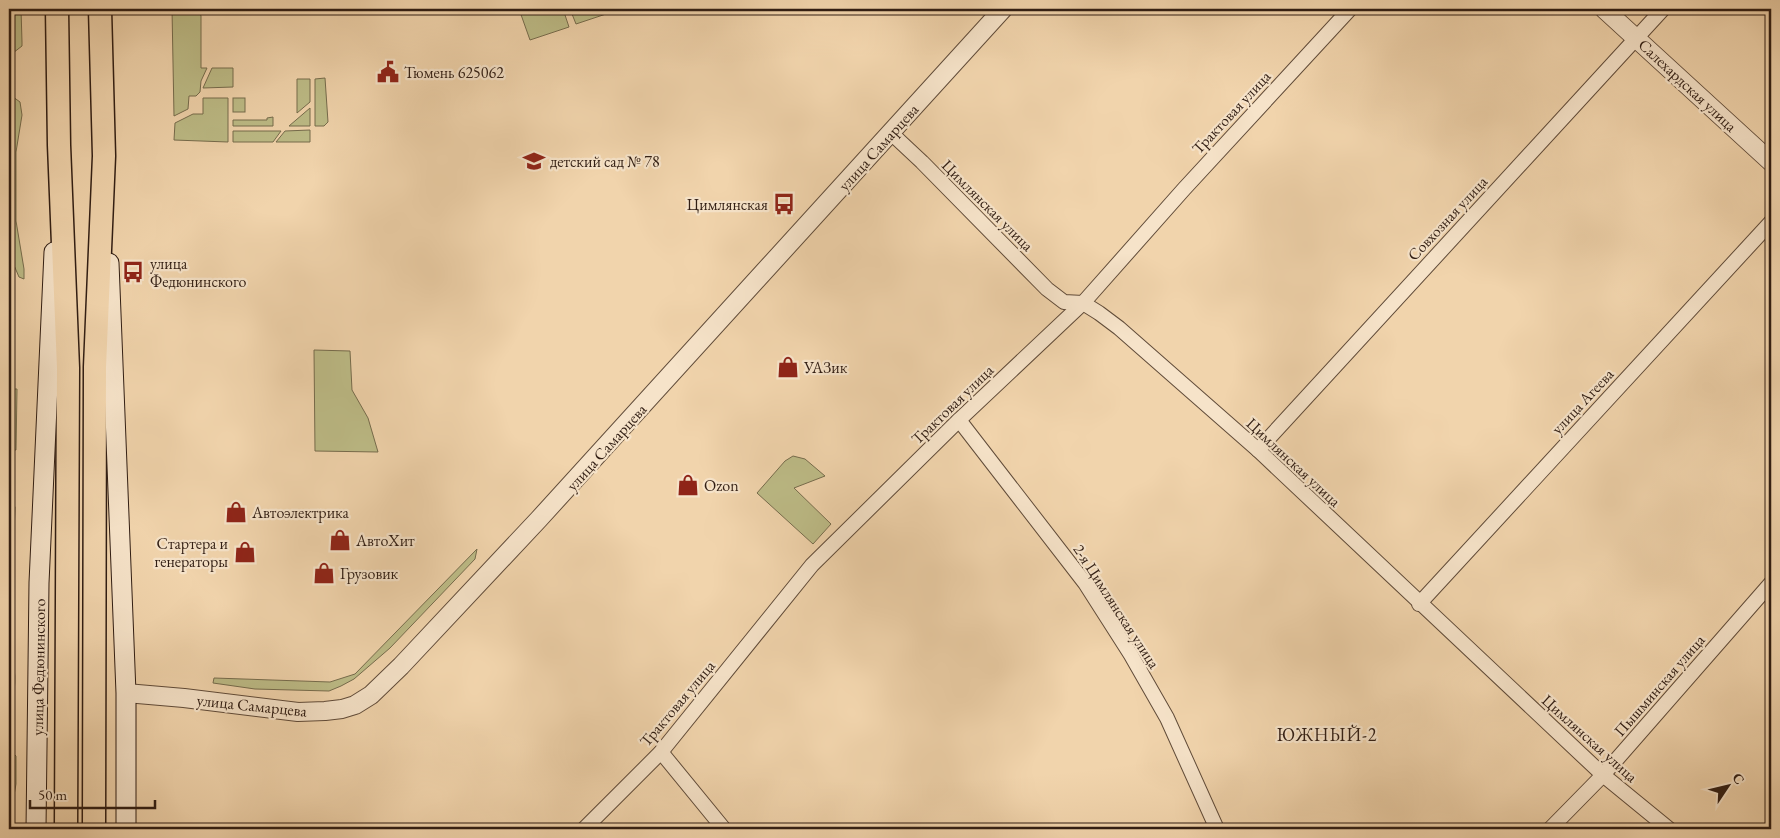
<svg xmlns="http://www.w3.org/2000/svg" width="1780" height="838" font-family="'EB Garamond',serif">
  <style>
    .green { fill: #bdbc87; stroke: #766c4d }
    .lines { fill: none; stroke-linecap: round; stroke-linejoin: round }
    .minor-casing { stroke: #604b39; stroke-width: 16 }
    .tertiary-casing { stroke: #604b39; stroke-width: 20 }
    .secondary-casing { stroke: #301d13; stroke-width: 21 }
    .trunk-casing { stroke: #301d13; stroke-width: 25 }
    .minor { stroke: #f6e3c9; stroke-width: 14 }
    .tertiary { stroke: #f6e3c9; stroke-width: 18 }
    .secondary { stroke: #f6e3c9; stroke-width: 19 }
    .trunk { stroke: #f1d4ac; stroke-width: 22 }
    .labels { text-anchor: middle; stroke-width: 4.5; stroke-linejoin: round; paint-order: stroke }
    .poi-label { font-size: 16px; fill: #301d13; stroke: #f6e3c9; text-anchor: start }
    .street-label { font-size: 16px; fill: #301d13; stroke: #f6e3c9 }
    .neighbourhood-label { font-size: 18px; letter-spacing: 1px; fill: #301d13; stroke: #f6e3c9 }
  </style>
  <rect width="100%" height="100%" fill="#f1d4ac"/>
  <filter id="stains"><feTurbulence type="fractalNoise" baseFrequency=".004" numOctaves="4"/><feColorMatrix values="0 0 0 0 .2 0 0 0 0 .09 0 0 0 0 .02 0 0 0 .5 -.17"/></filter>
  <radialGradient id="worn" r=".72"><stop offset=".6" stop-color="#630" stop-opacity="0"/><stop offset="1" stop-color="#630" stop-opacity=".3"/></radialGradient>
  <g class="green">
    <path d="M 9,9 L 21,9 L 22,42 L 22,46 L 9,56 Z"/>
    <path d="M 172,9 L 199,9 L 201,16 L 201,68 L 207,68 L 201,81 L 200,92 L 196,96 L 189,96 L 188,109 L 174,116 Z"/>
    <path d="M 519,9 L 563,9 L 569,27 L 530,40 Z"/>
    <path d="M 570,9 L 621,9 L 576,24 Z"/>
    <path d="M 212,68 L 233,68 L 233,87 L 203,88 Z"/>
    <path d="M 325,78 L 328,122 L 324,126 L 315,126 L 315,79 Z"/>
    <path d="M 297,79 L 310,79 L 310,102 L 297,113 Z"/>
    <path d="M 9,94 L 20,102 L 22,115 L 16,152 L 16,221 L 24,269 L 24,279 L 19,277 L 10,256 L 9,235 L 9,147 L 14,115 L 9,115 Z"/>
    <path d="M 203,98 L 228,98 L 228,142 L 174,140 L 175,123 L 193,114 L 203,114 Z"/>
    <rect x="233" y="98" width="12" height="14"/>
    <path d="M 310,108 L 310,126 L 289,126 Z"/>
    <path d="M 273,117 L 273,126 L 233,126 L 233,120 L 267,120 L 267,118 Z"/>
    <path d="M 310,130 L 310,142 L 276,142 L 285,131 Z"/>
    <path d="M 233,131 L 281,131 L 273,142 L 233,142 Z"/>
    <path d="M 314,350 L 350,351 L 352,390 L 368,418 L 378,452 L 315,451 Z"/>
    <path d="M 9,389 L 17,389 L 16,450 L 9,450 Z"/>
    <path d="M 793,456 L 805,459 L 825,476 L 794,488 L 831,524 L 813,544 L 757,493 L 785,461 Z"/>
    <path d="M 9,499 L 15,507 L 13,562 L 9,562 Z"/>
    <path d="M 477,549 L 475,559 L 390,648 L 354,679 L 341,686 L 329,691 L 255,689 L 213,683 L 214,678 L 330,682 L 355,674 Z"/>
    <path d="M 9,653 C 17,666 15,686 13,701 L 9,704 Z"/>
    <path d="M 9,751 L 13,753 L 16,756 L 16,784 L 9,824 Z"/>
  </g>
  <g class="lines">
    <g class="minor-casing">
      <g id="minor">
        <path d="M 891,133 L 922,162 L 1047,289 L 1064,302 L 1083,303 L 1099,313 L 1119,328 L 1258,450 L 1603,775 L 1669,829"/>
        <path d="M 959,420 L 1085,583 L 1131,655 L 1167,718 L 1217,829"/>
        <path d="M 1258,450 L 1663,9"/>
        <path d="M 1419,604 L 1771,222"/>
        <path d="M 661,752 L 724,829"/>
        <path d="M 584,829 L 661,752 L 812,565 L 959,420 L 1083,303 L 1184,189 L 1350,9"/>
        <path d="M 1550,829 L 1603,775 L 1771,583"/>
      </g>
    </g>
    <g class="tertiary-casing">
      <g id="tertiary">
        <path d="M 1604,9 L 1771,162"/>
        <path d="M 126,693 L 184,698 L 298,712 L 325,711 L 342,709 L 355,705 L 371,695 L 401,666 L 539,519 L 1003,9"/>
      </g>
    </g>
    <g class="secondary-casing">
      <g id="secondary">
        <path d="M 109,263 L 126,693 L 126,829"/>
        <path d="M 36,829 L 39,583 L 54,252"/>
      </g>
    </g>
    <g class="trunk-casing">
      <g id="trunk">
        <path d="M 57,9 L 59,145 L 68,368 L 66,829"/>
        <path d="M 94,829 L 95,367 L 104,156 L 100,9"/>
      </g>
    </g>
    <use href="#minor" class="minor"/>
    <use href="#tertiary" class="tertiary"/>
    <use href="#secondary" class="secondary"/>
    <use href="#trunk" class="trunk"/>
  </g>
  <defs>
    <g id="civic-bare" transform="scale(1.725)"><path d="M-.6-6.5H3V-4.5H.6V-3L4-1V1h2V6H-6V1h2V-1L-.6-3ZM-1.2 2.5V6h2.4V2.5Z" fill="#8f2418" stroke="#f6e3c9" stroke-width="2.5" paint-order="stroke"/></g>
    <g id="school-bare" transform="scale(1.725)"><path d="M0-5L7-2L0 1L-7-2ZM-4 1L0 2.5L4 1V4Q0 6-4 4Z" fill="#8f2418" stroke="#f6e3c9" stroke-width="2.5" paint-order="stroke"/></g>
    <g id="bus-bare" transform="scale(1.725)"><path d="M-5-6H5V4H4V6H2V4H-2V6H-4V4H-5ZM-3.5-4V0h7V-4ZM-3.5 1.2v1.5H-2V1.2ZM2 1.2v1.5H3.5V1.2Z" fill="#8f2418" stroke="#f6e3c9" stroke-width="2.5" paint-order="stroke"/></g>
    <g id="shop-bare" transform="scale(1.725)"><path d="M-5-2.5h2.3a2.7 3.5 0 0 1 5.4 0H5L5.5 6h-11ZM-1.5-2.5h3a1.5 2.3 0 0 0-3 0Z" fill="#8f2418" stroke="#f6e3c9" stroke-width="2.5" paint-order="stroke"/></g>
  </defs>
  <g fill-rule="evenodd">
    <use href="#civic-bare" x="388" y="72"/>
    <use href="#school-bare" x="534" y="161"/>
    <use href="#bus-bare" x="784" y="204"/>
    <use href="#bus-bare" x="133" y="272"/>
    <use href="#shop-bare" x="788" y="367"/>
    <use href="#shop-bare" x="688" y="485"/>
    <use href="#shop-bare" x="236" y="512"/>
    <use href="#shop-bare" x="340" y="540"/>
    <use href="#shop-bare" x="245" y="552"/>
    <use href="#shop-bare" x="324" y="573"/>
  </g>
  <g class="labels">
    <g class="poi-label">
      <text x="404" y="78">Тюмень 625062</text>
      <text x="550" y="167">детский сад № 78</text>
      <text x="768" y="210" text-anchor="end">Цимлянская</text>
      <text x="150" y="269">улица<tspan x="150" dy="18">Федюнинского</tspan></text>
      <text x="804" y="373">УАЗик</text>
      <text x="704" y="491">Ozon</text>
      <text x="252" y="518">Автоэлектрика</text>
      <text x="356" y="546">АвтоХит</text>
      <text x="228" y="549" text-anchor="end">Стартера и<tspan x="228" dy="18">генераторы</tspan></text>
      <text x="340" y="579">Грузовик</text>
    </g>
    <g class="street-label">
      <text transform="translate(1688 85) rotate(43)" y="6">Салехардская улица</text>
      <text transform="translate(1231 112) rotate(-47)" y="6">Трактовая улица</text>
      <text transform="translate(878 147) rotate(-48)" y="6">улица Самарцева</text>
      <text transform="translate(988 205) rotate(45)" y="6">Цимлянская улица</text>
      <text transform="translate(1447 218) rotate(-47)" y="6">Совхозная улица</text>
      <text transform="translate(1582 401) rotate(-47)" y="6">улица Агеева</text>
      <text transform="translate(952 404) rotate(-44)" y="6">Трактовая улица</text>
      <text transform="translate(606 447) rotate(-48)" y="6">улица Самарцева</text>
      <text transform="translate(1294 462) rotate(43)" y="6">Цимлянская улица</text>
      <text transform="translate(1117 606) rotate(57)" y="6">2-я Цимлянская улица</text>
      <text transform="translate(38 667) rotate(-89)" y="6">улица Федюнинского</text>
      <text transform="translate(1659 685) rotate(-49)" y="6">Пышминская улица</text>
      <text transform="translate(677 703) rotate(-50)" y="6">Трактовая улица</text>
      <text transform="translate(252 705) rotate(6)" y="6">улица Самарцева</text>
      <text transform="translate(1590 738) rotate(42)" y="6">Цимлянская улица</text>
    </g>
    <g class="neighbourhood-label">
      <text x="1327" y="741">ЮЖНЫЙ-2</text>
    </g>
  </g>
  <rect width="1780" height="838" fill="none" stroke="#f1d4ac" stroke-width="30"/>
  <rect x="10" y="10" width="1760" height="818" fill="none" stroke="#301d13" stroke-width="2.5"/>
  <rect x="15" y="15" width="1750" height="808" fill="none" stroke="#301d13"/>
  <g transform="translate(1728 786) rotate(55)" stroke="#f6e3c9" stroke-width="4" paint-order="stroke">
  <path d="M0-4L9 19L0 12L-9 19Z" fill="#301d13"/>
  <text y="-8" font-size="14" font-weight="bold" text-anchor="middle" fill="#301d13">С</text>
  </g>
  <path d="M30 800v8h125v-8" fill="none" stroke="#301d13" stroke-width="2.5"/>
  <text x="38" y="800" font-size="15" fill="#301d13" stroke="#f6e3c9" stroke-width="4" paint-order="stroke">50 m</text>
  <rect width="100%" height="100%" filter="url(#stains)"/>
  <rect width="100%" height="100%" fill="url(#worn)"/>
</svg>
